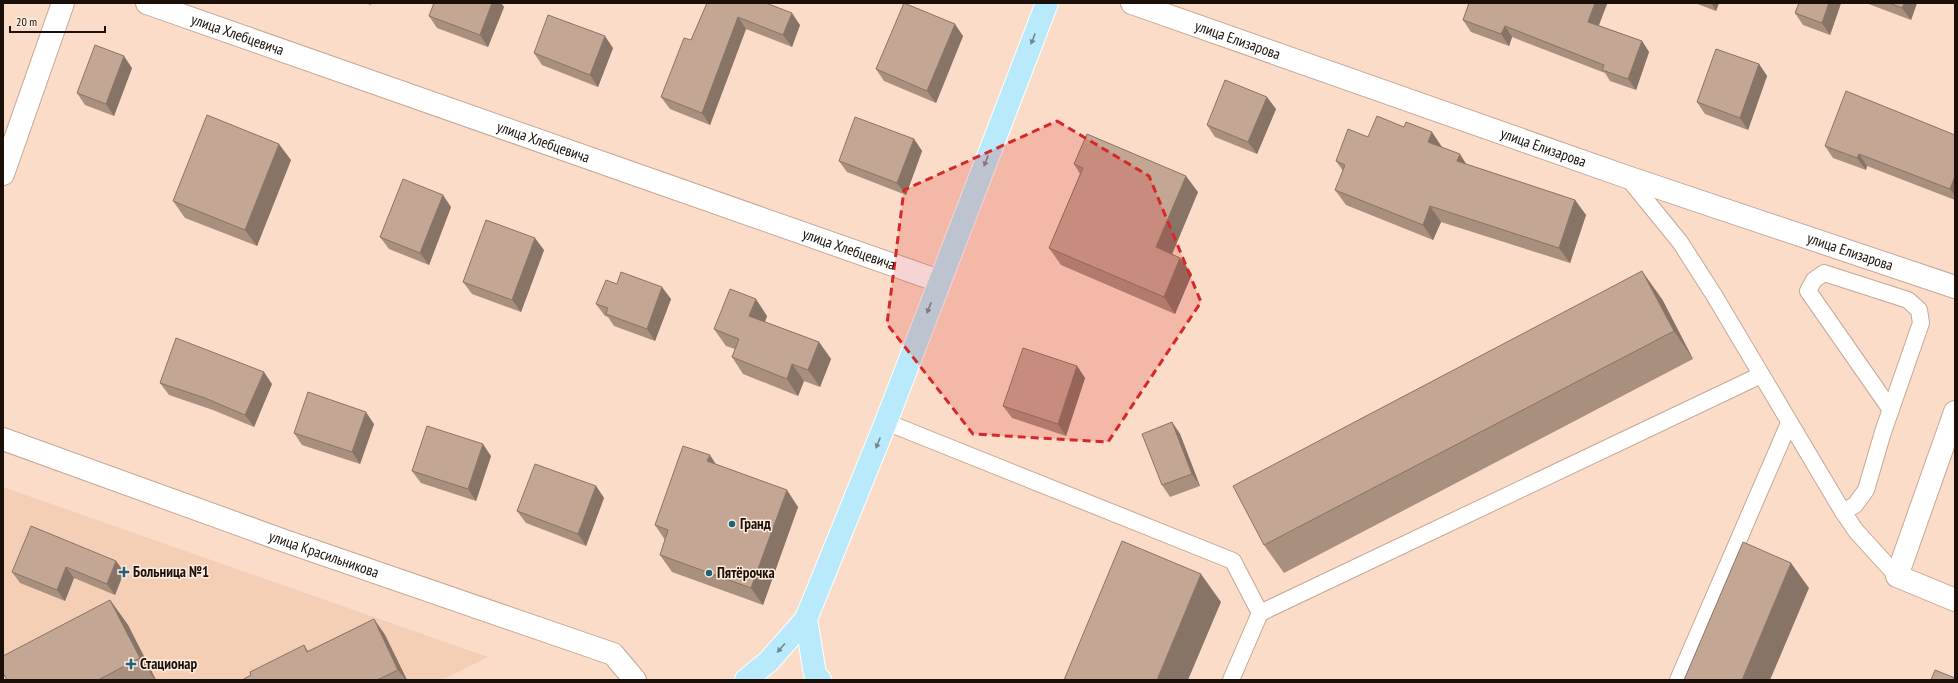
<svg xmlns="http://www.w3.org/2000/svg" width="1958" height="683" font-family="'PT Sans Narrow',sans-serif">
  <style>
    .built { fill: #f4cfb6 }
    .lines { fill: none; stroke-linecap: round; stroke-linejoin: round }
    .lane-casing { stroke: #c5a895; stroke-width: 18 }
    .street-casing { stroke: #c5a895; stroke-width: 24 }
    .primary-casing { stroke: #fff; stroke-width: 24 }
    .lane { stroke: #fff; stroke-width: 16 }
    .street { stroke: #fff; stroke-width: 22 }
    .primary { stroke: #b8eafb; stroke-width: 22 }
    .wall { fill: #a88f7e }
    .shaded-wall { fill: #887467 }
    .building { fill: #c3a693; stroke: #887467 }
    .oneway { fill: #71888e }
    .marked { fill: #d62828; fill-opacity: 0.2; stroke: #d62828; stroke-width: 3; stroke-dasharray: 8 5; stroke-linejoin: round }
    .poi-dot { fill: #1f6275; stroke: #feecdf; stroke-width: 1.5 }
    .labels { text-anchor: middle; stroke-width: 3; stroke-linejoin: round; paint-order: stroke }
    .street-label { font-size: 15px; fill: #1a1009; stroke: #feecdf }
    .poi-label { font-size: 15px; font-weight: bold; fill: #1a1009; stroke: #feecdf; text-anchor: start }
  </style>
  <rect width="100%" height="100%" fill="#fadcc8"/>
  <path class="built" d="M 3,487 L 488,657 L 442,680 L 3,680 Z"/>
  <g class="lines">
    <g class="lane-casing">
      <g id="lane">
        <path d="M 1627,177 L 1680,242 L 1714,295 L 1843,512 L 1856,531 L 1897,576"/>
        <path d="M 886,422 L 1233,561 L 1260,613"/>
        <path d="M 1843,512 L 1855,505 L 1866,490 L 1883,432 L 1921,323 L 1919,310 L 1908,300 L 1824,273 L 1814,280 L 1808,291 L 1891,410"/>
        <path d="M 1231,680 L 1260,613 L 1761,375"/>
        <path d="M 1678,680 L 1789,423"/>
      </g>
    </g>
    <g class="street-casing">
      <g id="street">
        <path id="s1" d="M 147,3 L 939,281"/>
        <path id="s2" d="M 1132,3 L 1627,177 L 1955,287"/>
        <path d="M 3,174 L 63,3"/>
        <path d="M 1955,412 L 1897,576 L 1955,600"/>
        <path id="s3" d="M 3,439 L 282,540 L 613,654 L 635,680"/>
      </g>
    </g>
    <g class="primary-casing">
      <g id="primary">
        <path d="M 806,619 L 815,674 L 820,680"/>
        <path d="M 746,680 L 769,661 L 806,619 L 886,422 L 1047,3"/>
      </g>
    </g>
    <use href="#lane" class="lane"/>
    <use href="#street" class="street"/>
    <use href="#primary" class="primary"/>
  </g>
  <g class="wall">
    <path d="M 365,3 L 372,3 L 371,5 Z"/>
    <path d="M 434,3 L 501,3 L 504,7 L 488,47 L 437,28 L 429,16 Z"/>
    <path d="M 707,3 L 800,25 L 792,47 L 746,29 L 710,125 L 670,109 L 661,97 L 691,40 Z"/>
    <path d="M 1469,3 L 1606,3 L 1607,4 L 1598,25 L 1642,41 L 1649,52 L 1636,90 L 1610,81 L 1605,73 L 1512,37 L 1509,46 L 1471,32 L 1463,20 Z"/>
    <path d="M 1695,3 L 1719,3 L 1716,11 Z"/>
    <path d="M 1841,3 L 1830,35 L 1803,25 L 1795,13 Z"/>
    <path d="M 1866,3 L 1917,3 L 1911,20 Z"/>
    <path d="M 963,36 L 936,103 L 884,81 L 876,69 Z"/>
    <path d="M 613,48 L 598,87 L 542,65 L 534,53 Z"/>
    <path d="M 1759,64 L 1767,76 L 1748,130 L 1705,114 L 1697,102 Z"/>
    <path d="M 132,68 L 114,116 L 85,105 L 77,93 Z"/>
    <path d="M 1276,109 L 1257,154 L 1215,137 L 1207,125 Z"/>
    <path d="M 1955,135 L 1955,200 L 1867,166 L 1866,170 L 1833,158 L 1825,146 Z"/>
    <path d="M 1368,137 L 1442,147 L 1466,164 L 1575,200 L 1586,215 L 1570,263 L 1441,222 L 1433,240 L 1346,205 L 1335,190 L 1343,171 L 1336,161 Z"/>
    <path d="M 914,139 L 922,151 L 906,195 L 847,172 L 839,161 Z"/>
    <path d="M 291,160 L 257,246 L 185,218 L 173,201 Z"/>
    <path d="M 1074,164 L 1198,192 L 1172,254 L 1180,258 L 1192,274 L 1175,314 L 1061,265 L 1049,248 L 1080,174 Z"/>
    <path d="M 451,207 L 429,265 L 389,249 L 380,237 Z"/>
    <path d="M 544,250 L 521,312 L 472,294 L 463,282 Z"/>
    <path d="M 617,284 L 671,299 L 655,341 L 614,326 L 608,317 L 605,316 L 596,304 Z"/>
    <path d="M 1662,299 L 1693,359 L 1284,573 L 1264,545 Z"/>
    <path d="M 767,316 L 765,322 L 819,342 L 831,359 L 820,387 L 804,381 L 798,396 L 743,374 L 732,357 L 735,349 L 726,346 L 714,329 Z"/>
    <path d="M 1077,366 L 1085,378 L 1066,436 L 1012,418 L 1003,406 Z"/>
    <path d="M 160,383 L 272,384 L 254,427 L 213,410 L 169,395 Z"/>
    <path d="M 1172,422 L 1180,434 L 1200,486 L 1170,497 L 1162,485 Z"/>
    <path d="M 374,424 L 360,464 L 302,445 L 294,433 Z"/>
    <path d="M 491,456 L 476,501 L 421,483 L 412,471 Z"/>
    <path d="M 716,464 L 798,507 L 763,605 L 672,572 L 660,555 L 665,540 L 655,525 Z"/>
    <path d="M 596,486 L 604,498 L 586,546 L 526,523 L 517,511 Z"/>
    <path d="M 116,561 L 124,572 L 115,595 L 74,578 L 65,601 L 20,583 L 12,572 Z"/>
    <path d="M 110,600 L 128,625 L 156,680 L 7,680 Z"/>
    <path d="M 374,619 L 385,635 L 407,680 L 242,680 L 304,645 L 308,651 Z"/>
  </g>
  <g class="shaded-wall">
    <path d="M 492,3 L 501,3 L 504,7 L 488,47 L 480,35 Z"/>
    <path d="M 1595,3 L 1606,3 L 1607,4 L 1596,33 L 1588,22 Z"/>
    <path d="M 1711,3 L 1719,3 L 1716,11 Z"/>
    <path d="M 1829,3 L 1841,3 L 1830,35 L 1822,23 Z"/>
    <path d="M 1904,3 L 1917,3 L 1911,20 L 1902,8 Z"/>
    <path d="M 792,13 L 800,25 L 792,47 L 783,35 Z"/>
    <path d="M 738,17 L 746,29 L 710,125 L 702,113 Z"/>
    <path d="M 955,24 L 963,36 L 936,103 L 927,91 Z"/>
    <path d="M 1505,26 L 1512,37 L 1509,46 L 1501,34 Z"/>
    <path d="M 605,36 L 613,48 L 598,87 L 590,75 Z"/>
    <path d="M 1642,41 L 1649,52 L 1636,90 L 1628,79 Z"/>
    <path d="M 124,56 L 132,68 L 114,116 L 106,104 Z"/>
    <path d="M 1759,64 L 1767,76 L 1748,130 L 1740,118 Z"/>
    <path d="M 1267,97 L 1276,109 L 1257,154 L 1248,142 Z"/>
    <path d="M 1432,132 L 1442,147 L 1438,157 L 1428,142 Z"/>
    <path d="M 914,139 L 922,151 L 906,195 L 897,183 Z"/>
    <path d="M 279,144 L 291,160 L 257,246 L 245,230 Z"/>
    <path d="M 1460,154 L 1470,170 L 1457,161 Z"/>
    <path d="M 1859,154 L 1867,166 L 1866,170 L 1857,158 Z"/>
    <path d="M 1186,176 L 1198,192 L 1168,264 L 1156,247 Z"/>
    <path d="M 1955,176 L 1955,196 L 1950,189 Z"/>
    <path d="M 443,195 L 451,207 L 429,265 L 420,253 Z"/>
    <path d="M 1575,200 L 1586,215 L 1570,263 L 1559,248 Z"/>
    <path d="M 1430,206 L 1441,222 L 1433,240 L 1423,225 Z"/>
    <path d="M 535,238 L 544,250 L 521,312 L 512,300 Z"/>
    <path d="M 1180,258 L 1192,274 L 1175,314 L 1164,297 Z"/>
    <path d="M 1642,271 L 1662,299 L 1693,359 L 1674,331 Z"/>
    <path d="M 662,287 L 671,299 L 655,341 L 647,329 Z"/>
    <path d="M 756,299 L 767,316 L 761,332 L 749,316 Z"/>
    <path d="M 819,342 L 831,359 L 820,387 L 808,370 Z"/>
    <path d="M 792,364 L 804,381 L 798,396 L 787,379 Z"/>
    <path d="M 1077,366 L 1085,378 L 1066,436 L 1058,424 Z"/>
    <path d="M 264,372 L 272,384 L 254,427 L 245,415 Z"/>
    <path d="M 366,412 L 374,424 L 360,464 L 352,452 Z"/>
    <path d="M 1172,422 L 1180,434 L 1200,486 L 1192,474 Z"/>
    <path d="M 483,444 L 491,456 L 476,501 L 468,489 Z"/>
    <path d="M 710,455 L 721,472 L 707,461 Z"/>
    <path d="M 596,486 L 604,498 L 586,546 L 578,534 Z"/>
    <path d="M 787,490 L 798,507 L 763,605 L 751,588 Z"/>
    <path d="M 116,561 L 124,572 L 115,595 L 107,584 Z"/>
    <path d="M 1791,563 L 1809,588 L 1770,680 L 1742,680 Z"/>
    <path d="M 66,567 L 74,578 L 65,601 L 57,590 Z"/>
    <path d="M 1201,574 L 1221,602 L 1188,680 L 1157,680 Z"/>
    <path d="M 110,600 L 128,625 L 156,680 L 155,680 L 140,658 Z"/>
    <path d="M 374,619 L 385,635 L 407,680 L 406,680 L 398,670 Z"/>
  </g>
  <g class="building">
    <path d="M 434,3 L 492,3 L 480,35 L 429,16 Z"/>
    <path d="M 707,3 L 766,3 L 792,13 L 783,35 L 738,17 L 702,113 L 661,97 L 684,38 L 691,40 Z"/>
    <path d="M 904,3 L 955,24 L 927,91 L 876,69 Z"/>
    <path d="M 1469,3 L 1595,3 L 1588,22 L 1642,41 L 1628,79 L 1602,70 L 1604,65 L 1505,26 L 1501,34 L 1463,20 Z"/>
    <path d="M 1799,3 L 1829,3 L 1822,23 L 1795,13 Z"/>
    <path d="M 1889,3 L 1904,3 L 1902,8 Z"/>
    <path d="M 548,15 L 605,36 L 590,75 L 534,53 Z"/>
    <path d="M 95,45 L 124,56 L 106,104 L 77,93 Z"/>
    <path d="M 1716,49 L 1759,64 L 1740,118 L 1697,102 Z"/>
    <path d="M 1225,80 L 1267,97 L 1248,142 L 1207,125 Z"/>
    <path d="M 1846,91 L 1955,135 L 1955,176 L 1950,189 L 1859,154 L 1857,158 L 1825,146 Z"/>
    <path d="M 207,115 L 279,144 L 245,230 L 173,201 Z"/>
    <path d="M 1377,116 L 1404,127 L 1406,122 L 1432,132 L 1428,142 L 1460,154 L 1457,161 L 1575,200 L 1559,248 L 1430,206 L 1423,225 L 1335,190 L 1345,165 L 1336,161 L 1348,129 L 1368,137 Z"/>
    <path d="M 855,117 L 914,139 L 897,183 L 839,161 Z"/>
    <path d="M 1087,134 L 1186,176 L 1156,247 L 1180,258 L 1164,297 L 1049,248 L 1083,168 L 1074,164 Z"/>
    <path d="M 403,179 L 443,195 L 420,253 L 380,237 Z"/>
    <path d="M 486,220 L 535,238 L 512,300 L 463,282 Z"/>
    <path d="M 1642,271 L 1674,331 L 1264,545 L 1233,486 Z"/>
    <path d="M 621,272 L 662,287 L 647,329 L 606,314 L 608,308 L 596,304 L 606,280 L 617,284 Z"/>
    <path d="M 730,289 L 756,299 L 749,316 L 819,342 L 808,370 L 792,364 L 787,379 L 732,357 L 739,339 L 714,329 Z"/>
    <path d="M 176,338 L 264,372 L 245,415 L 205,398 L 160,383 Z"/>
    <path d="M 1023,348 L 1077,366 L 1058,424 L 1003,406 Z"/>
    <path d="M 308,392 L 366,412 L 352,452 L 294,433 Z"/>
    <path d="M 1172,422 L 1192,474 L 1162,485 L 1142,434 Z"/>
    <path d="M 427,426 L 483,444 L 468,489 L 412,471 Z"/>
    <path d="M 683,446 L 710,455 L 707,461 L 787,490 L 751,588 L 660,555 L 668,530 L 655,525 Z"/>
    <path d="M 535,464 L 596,486 L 578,534 L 517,511 Z"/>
    <path d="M 31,526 L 116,561 L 107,584 L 66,567 L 57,590 L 12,572 Z"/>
    <path d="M 1122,541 L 1201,574 L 1157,680 L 1064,680 Z"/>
    <path d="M 1743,542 L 1791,563 L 1742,680 L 1684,680 Z"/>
    <path d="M 110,600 L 140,658 L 98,680 L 7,680 L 3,673 L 3,656 Z"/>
    <path d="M 374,619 L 398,670 L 377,680 L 242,680 L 251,675 L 250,672 L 304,645 L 307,652 Z"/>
    <path d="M 1935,670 L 1955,678 L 1955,680 L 1931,680 Z"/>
  </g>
  <defs><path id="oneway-solid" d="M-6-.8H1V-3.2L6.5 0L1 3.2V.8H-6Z"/></defs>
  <g class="oneway">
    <use href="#oneway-solid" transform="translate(1033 39) rotate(111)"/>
    <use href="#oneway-solid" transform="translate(986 161) rotate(111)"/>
    <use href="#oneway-solid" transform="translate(929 308) rotate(111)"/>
    <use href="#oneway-solid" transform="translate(878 443) rotate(112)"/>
    <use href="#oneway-solid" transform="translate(781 648) rotate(131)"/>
  </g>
  <path class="marked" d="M 1057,121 L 1149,176 L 1201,302 L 1108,442 L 973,434 L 887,324 L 904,190 Z"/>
  <g class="poi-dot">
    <circle cx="732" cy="524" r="4"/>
    <path d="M122 566h4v4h4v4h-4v4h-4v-4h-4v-4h4z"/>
    <circle cx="709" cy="573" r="4"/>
    <path d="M129 658h4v4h4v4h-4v4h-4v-4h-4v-4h4z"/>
  </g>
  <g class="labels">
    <g class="street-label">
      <text dy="5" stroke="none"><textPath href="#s1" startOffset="96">улица Хлебцевича</textPath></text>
      <text dy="5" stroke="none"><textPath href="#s2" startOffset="112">улица Елизарова</textPath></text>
      <text dy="5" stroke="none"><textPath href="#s1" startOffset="420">улица Хлебцевича</textPath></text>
      <text dy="5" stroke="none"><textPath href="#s2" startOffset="436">улица Елизарова</textPath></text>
      <text dy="5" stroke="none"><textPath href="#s1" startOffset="744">улица Хлебцевича</textPath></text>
      <text dy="5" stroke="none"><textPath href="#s2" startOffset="760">улица Елизарова</textPath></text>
      <text dy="5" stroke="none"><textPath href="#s3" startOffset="341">улица Красильникова</textPath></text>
    </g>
    <g class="poi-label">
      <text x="740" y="529">Гранд</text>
      <text x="133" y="577">Больница №1</text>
      <text x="717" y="578">Пятёрочка</text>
      <text x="140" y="669">Стационар</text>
    </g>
  </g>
  <rect width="1958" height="683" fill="none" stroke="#1a1009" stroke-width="8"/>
  <path d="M10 26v6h95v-6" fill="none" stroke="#1a1009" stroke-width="2"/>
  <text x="16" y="26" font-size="12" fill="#1a1009" stroke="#feecdf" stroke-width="3" paint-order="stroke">20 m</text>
</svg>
